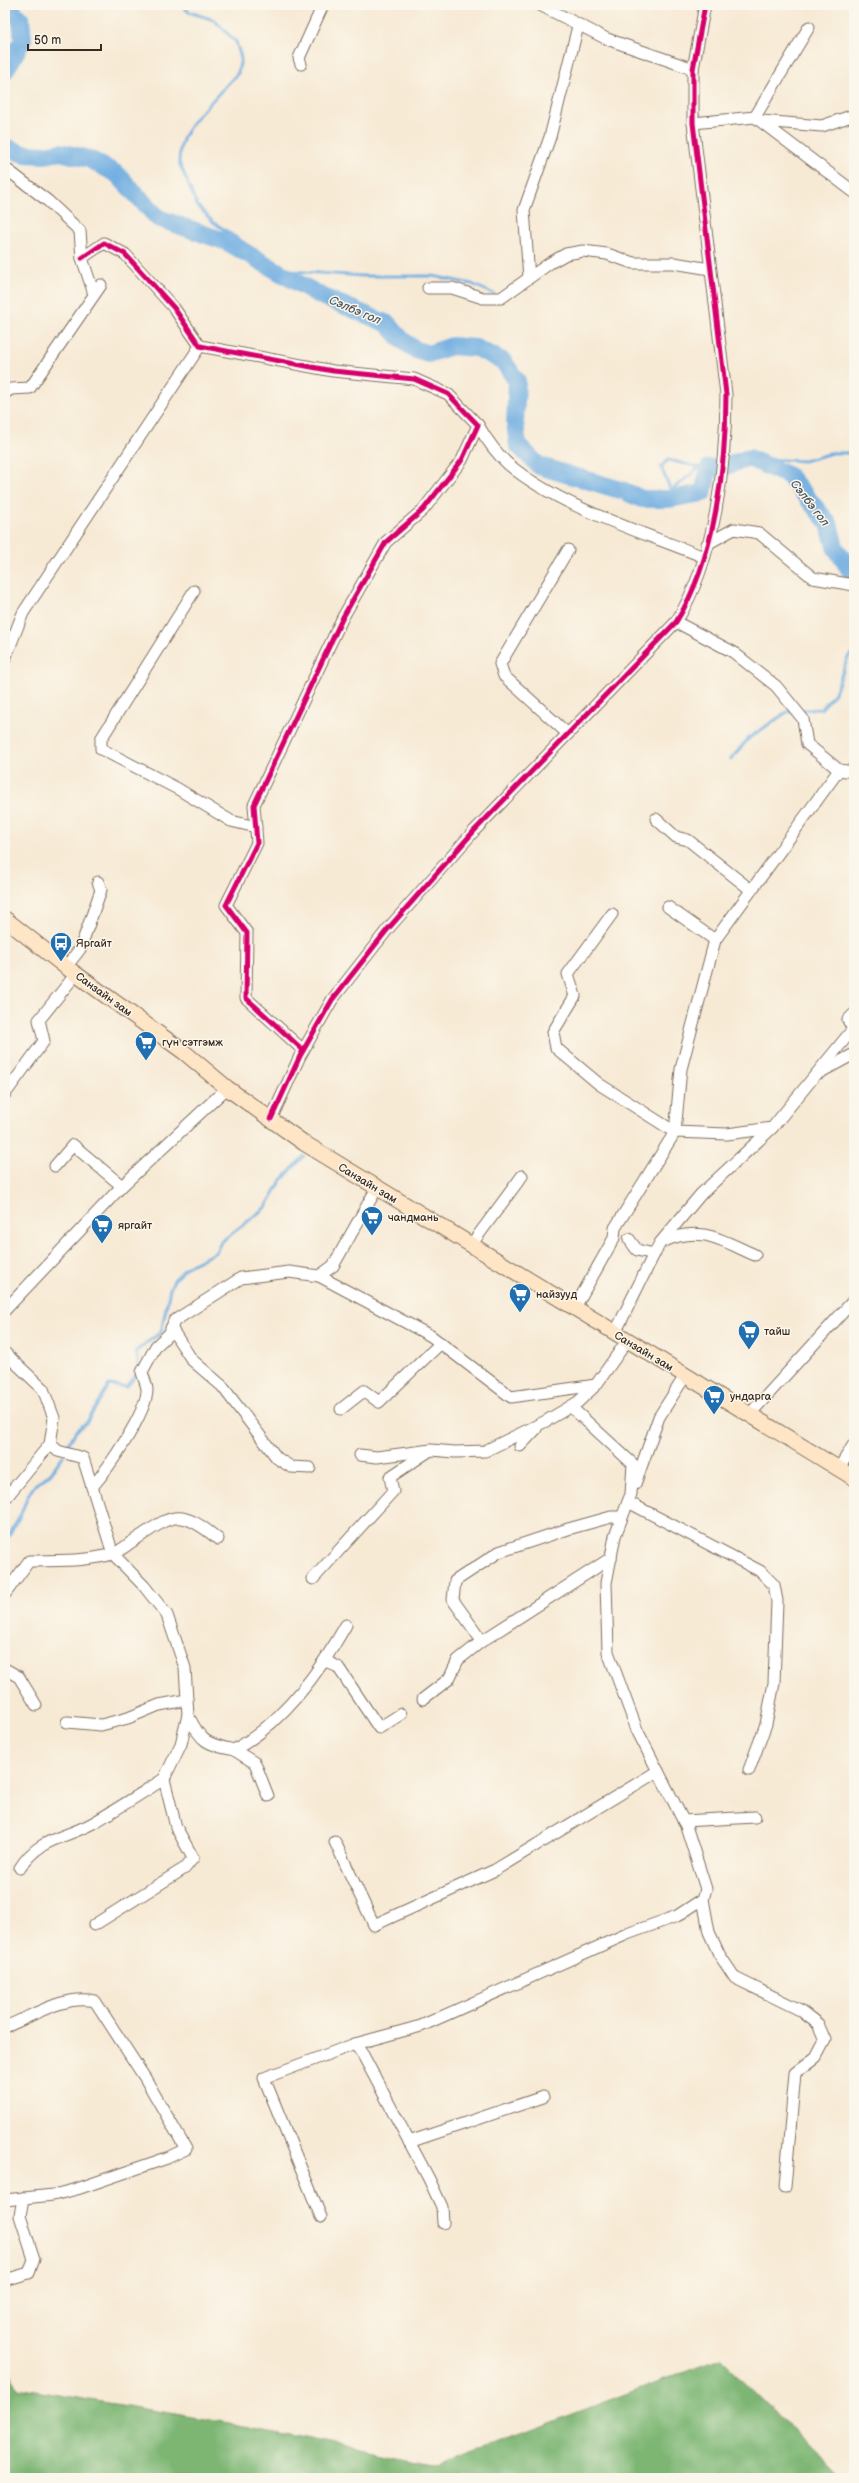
<svg xmlns="http://www.w3.org/2000/svg" width="859" height="2483" font-family="'Balsamiq Sans',sans-serif">
  <style>
    .forest { fill: #7db673; stroke: #5c7048 }
    .lines { fill: none; stroke-linecap: round; stroke-linejoin: round }
    .stream { stroke: #6fade1; stroke-width: 3 }
    .river { stroke: #6fade1; stroke-width: 18 }
    .street-casing { stroke: #7d6d5e; stroke-width: 13 }
    .secondary-casing { stroke: #7d6d5e; stroke-width: 17 }
    .street { stroke: #fff; stroke-width: 11 }
    .secondary { stroke: #fee5c5; stroke-width: 15 }
    .cycleway-casing { stroke: #fbf7ec; stroke-width: 8 }
    .cycleway { stroke: #d6006c; stroke-width: 5 }
    .labels { text-anchor: middle; stroke-width: 3; stroke-linejoin: round; paint-order: stroke }
    .poi-label { font-size: 11px; fill: #3b2a1e; stroke: #fbf7ec; text-anchor: start }
    .street-label { font-size: 11px; fill: #3b2a1e; stroke: #fbf7ec }
    .water-label { font-size: 12px; font-style: italic; fill: #4d5862; stroke: #fbf7ec }
  </style>
  <rect width="100%" height="100%" fill="#fbf7ec"/>
  <filter id="ink" filterUnits="userSpaceOnUse"><feTurbulence type="fractalNoise" baseFrequency=".025" numOctaves="2"/><feDisplacementMap in="SourceGraphic" scale="8" xChannelSelector="R" yChannelSelector="G"/><feConvolveMatrix kernelMatrix="1 2 1 2 8 2 1 2 1" color-interpolation-filters="sRGB"/></filter>
  <filter id="wash" filterUnits="userSpaceOnUse"><feTurbulence type="fractalNoise" baseFrequency=".012" numOctaves="4" result="noise"/><feDisplacementMap in="SourceGraphic" scale="16" xChannelSelector="R" yChannelSelector="G"/><feGaussianBlur stdDeviation="0.9" result="paint"/><feColorMatrix in="noise" values="0 0 0 0 0 0 0 0 0 0 0 0 0 0 0 0 0 1.4 0 .05"/><feComposite in="paint" operator="in"/></filter>
  <g filter="url(#wash)">
    <rect width="100%" height="100%" fill="#f7ead5"/>
    <path class="forest" d="M 720,2358 L 841,2478 L 5,2478 L 5,2361 L 17,2388 L 229,2423 L 439,2465 Z"/>
    <g class="lines">
      <g class="stream">
        <path d="M 181,5 L 189,12 L 214,20 L 236,42 L 241,58 L 238,73 L 195,119 L 184,136 L 180,149 L 179,162 L 197,205 L 213,222 L 253,249 L 276,270 L 362,276 L 433,276 L 472,284 L 494,294"/>
        <path d="M 749,458 L 804,461 L 832,453 L 854,453"/>
        <path d="M 671,491 L 661,467 L 668,460 L 703,468"/>
        <path d="M 661,499 L 697,469 L 709,468"/>
        <path d="M 799,710 L 821,709 L 835,693 L 848,657 L 854,652"/>
        <path d="M 731,759 L 749,738 L 787,712 L 794,711"/>
        <path d="M 65,1450 L 76,1431 L 87,1422 L 109,1385 L 126,1387 C 139,1374 140,1370 136,1351 L 161,1332 L 170,1289 L 174,1280 L 185,1268 L 216,1252 L 221,1242 L 266,1207 L 281,1181 L 304,1156"/>
        <path d="M 5,1543 L 21,1514 L 28,1495 L 35,1485 L 50,1474 L 63,1456"/>
      </g>
      <g class="river">
        <path d="M 5,6 L 8,6 L 21,20 L 23,40 L 5,71"/>
        <path d="M 5,147 L 24,154 L 45,155 L 60,152 L 89,159 L 117,174 L 158,218 L 227,242 L 321,296 L 388,324 L 402,340 L 416,350 L 428,354 L 452,346 L 476,348 L 503,361 L 517,381 L 515,423 L 518,445 L 539,466 L 624,491 L 642,499 L 669,499 L 703,493 L 709,468 L 723,467 L 749,458 L 789,476 L 829,524 L 835,547 L 851,572 L 854,573"/>
      </g>
    </g>
  </g>
  <g filter="url(#ink)">
    <g class="lines">
      <g class="street-casing">
        <g id="street">
          <path d="M 540,5 L 607,39 L 693,69"/>
          <path d="M 301,64 L 299,58 L 323,5"/>
          <path d="M 755,117 L 809,27"/>
          <path d="M 761,121 L 822,126 L 854,115"/>
          <path d="M 693,123 L 755,117 L 854,192"/>
          <path d="M 5,168 L 48,201 L 80,231 L 82,258 L 94,294"/>
          <path d="M 82,258 L 104,243 L 125,254 L 174,308 L 200,346 L 333,371 L 414,379 L 448,394 L 478,425 L 462,460 L 423,510 L 386,542 L 343,617 L 254,805 L 257,843 L 226,905 L 247,933 L 246,998 L 303,1050"/>
          <path d="M 529,278 L 524,210 L 550,137 L 578,26"/>
          <path d="M 428,288 L 452,288 L 483,298 L 501,298 L 550,263 L 566,254 L 583,251 L 607,254 L 633,263 L 674,263 L 710,269"/>
          <path d="M 5,393 L 11,389 L 30,388 L 101,285"/>
          <path d="M 478,425 C 486,439 496,453 508,464 C 559,507 642,532 704,557"/>
          <path d="M 707,544 L 734,529 L 759,533 L 813,578 L 854,585"/>
          <path d="M 568,550 L 500,664 L 504,676 L 568,734"/>
          <path d="M 194,591 L 101,739 L 101,749 L 178,789 L 231,821 L 256,827"/>
          <path d="M 676,622 L 733,652 L 776,686 L 803,719 L 807,744 L 839,770 L 854,772"/>
          <path d="M 5,659 L 23,613 L 200,346"/>
          <path d="M 656,819 L 676,837 L 688,840 L 751,890"/>
          <path d="M 668,907 L 715,940"/>
          <path d="M 612,914 L 568,974 L 575,996 L 553,1032 L 556,1048 L 599,1084 L 675,1132 L 727,1134 L 772,1128 L 853,1029 L 848,1020 L 854,1014"/>
          <path d="M 66,967 L 80,949 L 101,890 L 98,882"/>
          <path d="M 819,1073 L 854,1054"/>
          <path d="M 5,1094 L 44,1041 L 39,1020 L 76,974"/>
          <path d="M 271,1119 L 300,1056 L 332,1000 L 387,930 L 474,831 L 676,622 C 715,560 726,467 726,394 L 693,123 L 693,69 L 705,5"/>
          <path d="M 55,1166 L 73,1145 L 122,1186"/>
          <path d="M 629,1239 L 637,1250 L 654,1254 L 660,1243 L 701,1194 L 772,1128"/>
          <path d="M 664,1241 C 702,1225 720,1240 755,1255"/>
          <path d="M 471,1245 L 522,1176"/>
          <path d="M 319,1276 L 431,1336 L 511,1397 L 596,1385"/>
          <path d="M 574,1309 L 614,1238 L 615,1228 L 675,1132 L 681,1069 L 715,940 L 839,770"/>
          <path d="M 5,1310 L 122,1186 L 227,1088"/>
          <path d="M 171,1328 L 192,1360 L 222,1386 L 277,1458 L 291,1467 L 310,1468"/>
          <path d="M 615,1333 L 654,1254"/>
          <path d="M 5,1353 L 43,1389 L 54,1418 L 50,1444 L 58,1451 L 83,1458 L 113,1554 L 144,1586 L 167,1615 L 185,1668 L 188,1715 L 181,1744 L 164,1779 L 176,1827 L 193,1858 L 185,1868 L 94,1925"/>
          <path d="M 341,1409 L 364,1391 L 379,1402 L 441,1343"/>
          <path d="M 749,1415 L 854,1300"/>
          <path d="M 520,1446 L 536,1429"/>
          <path d="M 360,1455 L 377,1457 L 431,1450 L 455,1452 L 485,1451 L 546,1421 L 578,1402 L 596,1385 L 627,1341"/>
          <path d="M 838,1470 L 854,1444"/>
          <path d="M 635,1484 L 659,1417 L 685,1376"/>
          <path d="M 92,1487 C 107,1470 147,1413 147,1390 C 147,1385 143,1377 142,1372 L 156,1346 L 170,1333 L 174,1321 L 241,1278 L 289,1272 L 319,1276 L 333,1266 L 377,1188"/>
          <path d="M 5,1499 L 50,1444"/>
          <path d="M 628,1502 L 760,1571 L 774,1585 L 777,1601 L 774,1683 L 766,1724 L 749,1770"/>
          <path d="M 611,1558 L 482,1641 L 453,1600 L 455,1581 L 499,1552 L 568,1529 L 611,1517 L 622,1517"/>
          <path d="M 313,1579 L 393,1491 L 390,1477 L 429,1451"/>
          <path d="M 5,1594 L 29,1561 C 56,1560 86,1562 112,1554 C 118,1552 125,1547 130,1543 C 171,1517 176,1504 218,1539"/>
          <path d="M 326,1661 L 338,1667 L 379,1728 L 401,1714"/>
          <path d="M 5,1669 L 19,1677 L 36,1705"/>
          <path d="M 423,1699 L 449,1679 L 458,1660 L 482,1641"/>
          <path d="M 188,1715 C 201,1742 206,1744 234,1750 C 282,1723 319,1673 346,1625"/>
          <path d="M 67,1722 L 101,1725 L 128,1718 L 159,1705 L 187,1700"/>
          <path d="M 234,1750 L 255,1763 L 268,1796"/>
          <path d="M 683,1821 L 755,1817"/>
          <path d="M 335,1842 L 374,1925 L 495,1870 L 658,1771"/>
          <path d="M 20,1868 C 39,1838 63,1839 91,1824 C 116,1810 140,1794 164,1779"/>
          <path d="M 703,1899 L 709,1932 L 719,1954 L 735,1978 L 800,2010 L 818,2024 L 825,2040 L 816,2057 L 795,2073 L 785,2187"/>
          <path d="M 5,2027 C 33,2016 65,1994 95,2001 L 145,2078 L 186,2149 L 167,2158 L 77,2189 L 53,2195 L 5,2200"/>
          <path d="M 355,2044 L 363,2055 L 429,2179 L 442,2207 L 443,2223"/>
          <path d="M 409,2142 L 543,2097"/>
          <path d="M 321,2217 L 264,2078 L 355,2044 L 421,2026 L 627,1934 L 677,1916 L 703,1899 L 706,1889 L 686,1826 L 637,1730 L 608,1652 L 606,1583 L 615,1536 L 631,1494 L 633,1464 L 571,1407"/>
          <path d="M 5,2280 L 29,2273 L 34,2259 L 20,2216 L 23,2198"/>
        </g>
      </g>
      <g class="secondary-casing">
        <path id="secondary" d="M 5,919 L 66,967 L 184,1052 L 227,1088 L 304,1143 L 854,1478"/>
      </g>
      <use href="#street" class="street"/>
      <use href="#secondary" class="secondary"/>
      <g class="cycleway-casing">
        <g id="cycleway">
          <path d="M 82,258 L 104,243 L 125,254 L 174,308 L 200,346 L 333,371 L 414,379 L 448,394 L 478,425 L 462,460 L 423,510 L 386,542 L 343,617 L 254,805 L 257,843 L 226,905 L 247,933 L 246,998 L 303,1050"/>
          <path d="M 271,1119 L 300,1056 L 332,1000 L 387,930 L 474,831 L 676,622 C 715,560 726,467 726,394 L 693,123 L 693,69 L 705,5"/>
        </g>
      </g>
      <use href="#cycleway" class="cycleway"/>
    </g>
  </g>
  <defs>
    <g id="bus-pin" transform="scale(1.15)"><path d="M0 17L-7.5 6A9.5 9.5 0 1 1 7.5 6Z" fill="#1f6fb2" stroke="#fbf7ec"/><path d="M-5-6H5V4H4V6H2V4H-2V6H-4V4H-5ZM-3.5-4V0h7V-4ZM-3.5 1.2v1.5H-2V1.2ZM2 1.2v1.5H3.5V1.2Z" fill="#fff"/></g>
    <g id="supermarket-pin" transform="scale(1.15)"><path d="M0 17L-7.5 6A9.5 9.5 0 1 1 7.5 6Z" fill="#1f6fb2" stroke="#fbf7ec"/><path d="M-6-5.5h2.5l.6 2H6L4.5 2H-2.5L-4.4-4H-6ZM-1.5 3.2a1.3 1.3 0 1 0 .1 0ZM3 3.2a1.3 1.3 0 1 0 .1 0Z" fill="#fff"/></g>
  </defs>
  <g fill-rule="evenodd">
    <use href="#bus-pin" x="61" y="943"/>
    <use href="#supermarket-pin" x="146" y="1042"/>
    <use href="#supermarket-pin" x="372" y="1217"/>
    <use href="#supermarket-pin" x="102" y="1225"/>
    <use href="#supermarket-pin" x="520" y="1294"/>
    <use href="#supermarket-pin" x="749" y="1331"/>
    <use href="#supermarket-pin" x="714" y="1396"/>
  </g>
  <g class="labels">
    <g class="poi-label">
      <text x="76" y="947">Яргайт</text>
      <text x="162" y="1046">гүн сэтгэмж</text>
      <text x="388" y="1221">чандмань</text>
      <text x="118" y="1229">яргайт</text>
      <text x="536" y="1298">найзууд</text>
      <text x="764" y="1335">тайш</text>
      <text x="730" y="1400">ундарга</text>
    </g>
    <g class="street-label">
      <text transform="translate(104 994) rotate(36)" y="4">Санзайн зам</text>
      <text transform="translate(368 1183) rotate(31)" y="4">Санзайн зам</text>
      <text transform="translate(644 1351) rotate(31)" y="4">Санзайн зам</text>
    </g>
    <g class="water-label">
      <text transform="translate(355 310) rotate(23)" y="4">Сэлбэ гол</text>
      <text transform="translate(810 503) rotate(52)" y="4">Сэлбэ гол</text>
    </g>
  </g>
  <rect width="859" height="2483" fill="none" stroke="#fbf7ec" stroke-width="20"/>
  <path d="M28 44v6h73v-6" fill="none" stroke="#3b2a1e" stroke-width="2"/>
  <text x="34" y="44" font-size="12" fill="#3b2a1e" stroke="#fbf7ec" stroke-width="3" paint-order="stroke">50 m</text>
</svg>
